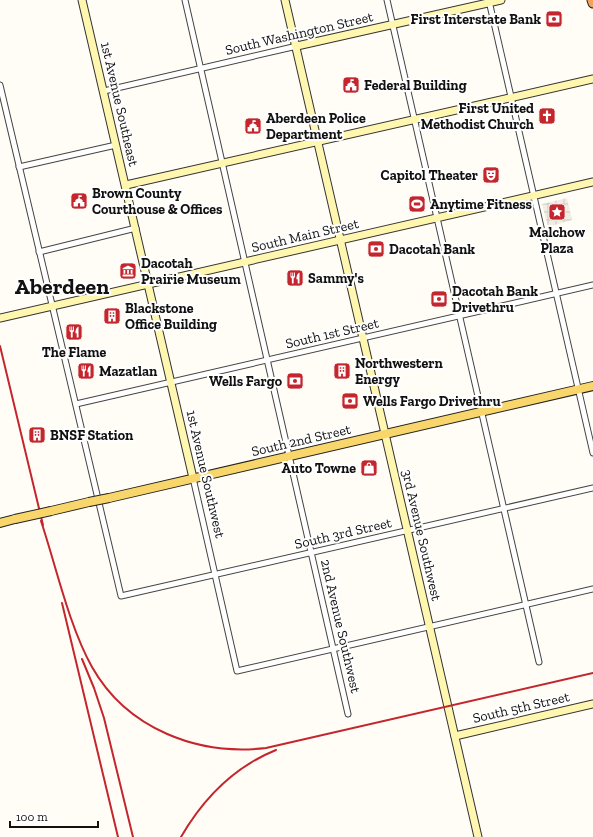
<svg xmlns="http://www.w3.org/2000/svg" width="593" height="837" font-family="'Zilla Slab',serif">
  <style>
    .plaza { fill: url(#plaza-grid) }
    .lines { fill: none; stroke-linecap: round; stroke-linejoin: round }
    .street-casing { stroke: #444; stroke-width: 7 }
    .secondary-casing { stroke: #333; stroke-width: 9 }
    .primary-casing { stroke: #222; stroke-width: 10 }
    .highway-casing { stroke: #222; stroke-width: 11 }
    .street { stroke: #fff; stroke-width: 5 }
    .secondary { stroke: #fff6b0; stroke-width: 7 }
    .primary { stroke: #f9d66b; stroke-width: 8 }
    .highway { stroke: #f5a25d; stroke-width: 9 }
    .rail { stroke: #c4262e; stroke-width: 2 }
    .primary-bridge-casing { stroke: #222; stroke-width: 10; stroke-linecap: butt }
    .primary-bridge { stroke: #f9d66b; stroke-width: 8 }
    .labels { text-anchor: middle; stroke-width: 4; stroke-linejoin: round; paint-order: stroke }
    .poi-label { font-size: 14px; font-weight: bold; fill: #111; stroke: #fff; text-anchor: start }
    .street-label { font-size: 14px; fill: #111; stroke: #fff }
    .town-label { font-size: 22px; font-weight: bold; fill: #111; stroke: #fff }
  </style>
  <defs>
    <pattern id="plaza-grid" width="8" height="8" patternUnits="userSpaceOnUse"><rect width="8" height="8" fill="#f1ede2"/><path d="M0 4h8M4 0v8" fill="none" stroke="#cecac1"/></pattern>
  </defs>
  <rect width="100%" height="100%" fill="#fffdf5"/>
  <path class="plaza" d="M 567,198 L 572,220 L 548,227 L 542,204 Z"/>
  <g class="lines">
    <g class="street-casing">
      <g id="street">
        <path d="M 185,0 L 348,714"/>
        <path d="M 387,0 L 539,662"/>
        <path d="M 489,1 L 593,453"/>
        <path d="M 0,85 L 121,596 L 593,488"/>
        <path d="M 104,91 L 297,46"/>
        <path d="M 19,167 L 116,145"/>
        <path d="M 39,252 L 136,228"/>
        <path d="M 76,404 L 593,285"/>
        <path d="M 193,478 L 237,671 L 593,589"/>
      </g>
    </g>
    <g class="secondary-casing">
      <g id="secondary">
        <path d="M 82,0 L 193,478"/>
        <path d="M 285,0 L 478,837"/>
        <path d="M 297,46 L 501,0"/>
        <path d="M 126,185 L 593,79"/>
        <path d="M 0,318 L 593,182"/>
        <path d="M 455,736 L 593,704"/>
      </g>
    </g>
    <g class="primary-casing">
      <g id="primary">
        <path d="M 109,498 L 593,386"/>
        <path d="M 51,511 L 89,502"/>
        <path d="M 0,523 L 15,519"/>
      </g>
    </g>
    <g class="highway-casing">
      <path id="highway" d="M 592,0 L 593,3"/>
    </g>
    <use href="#street" class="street"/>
    <use href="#secondary" class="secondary"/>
    <use href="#primary" class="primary"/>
    <use href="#highway" class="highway"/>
    <g class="rail">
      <path d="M 0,346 L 43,525"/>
      <path d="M 41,521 C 56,566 69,626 92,667 C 127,729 198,756 266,748 L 593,673"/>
      <path d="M 62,603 L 118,837"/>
      <path d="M 82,659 L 94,688 L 104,718 L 133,837"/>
      <path d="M 181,837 C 203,799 234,767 276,750"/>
    </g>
    <g class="primary-bridge-casing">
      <g id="primary-bridge">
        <path d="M 89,502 L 109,498"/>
        <path d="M 15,519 L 51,511"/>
      </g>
    </g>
    <use href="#primary-bridge" class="primary-bridge"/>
  </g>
  <defs>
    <g id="bank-square" transform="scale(0.9)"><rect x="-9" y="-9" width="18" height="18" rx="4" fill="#c4262e" stroke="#fff"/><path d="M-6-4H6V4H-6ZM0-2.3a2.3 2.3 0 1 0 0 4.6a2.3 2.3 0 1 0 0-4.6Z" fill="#fff"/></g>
    <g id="civic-square" transform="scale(0.9)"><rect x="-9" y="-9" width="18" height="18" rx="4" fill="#c4262e" stroke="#fff"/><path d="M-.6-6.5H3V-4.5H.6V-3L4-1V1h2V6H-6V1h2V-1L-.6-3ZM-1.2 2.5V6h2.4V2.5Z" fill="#fff"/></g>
    <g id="church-square" transform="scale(0.9)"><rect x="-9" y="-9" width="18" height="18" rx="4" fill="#c4262e" stroke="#fff"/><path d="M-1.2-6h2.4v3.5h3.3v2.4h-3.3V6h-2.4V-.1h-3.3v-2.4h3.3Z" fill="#fff"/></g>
    <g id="theatre-square" transform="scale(0.9)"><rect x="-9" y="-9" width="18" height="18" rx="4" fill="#c4262e" stroke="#fff"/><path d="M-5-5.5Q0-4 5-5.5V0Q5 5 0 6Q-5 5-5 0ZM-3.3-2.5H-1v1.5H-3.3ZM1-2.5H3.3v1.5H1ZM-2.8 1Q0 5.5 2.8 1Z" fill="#fff"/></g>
    <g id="stadium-square" transform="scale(0.9)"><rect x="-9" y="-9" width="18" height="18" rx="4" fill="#c4262e" stroke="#fff"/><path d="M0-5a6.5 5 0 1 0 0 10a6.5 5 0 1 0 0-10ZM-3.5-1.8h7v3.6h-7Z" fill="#fff"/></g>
    <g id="sight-square" transform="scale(0.9)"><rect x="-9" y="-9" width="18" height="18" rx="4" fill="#c4262e" stroke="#fff"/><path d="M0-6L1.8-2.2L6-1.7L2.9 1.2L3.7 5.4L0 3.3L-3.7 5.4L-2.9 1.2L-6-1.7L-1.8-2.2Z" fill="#fff"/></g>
    <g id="museum-square" transform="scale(0.9)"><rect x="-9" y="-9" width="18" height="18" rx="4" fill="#c4262e" stroke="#fff"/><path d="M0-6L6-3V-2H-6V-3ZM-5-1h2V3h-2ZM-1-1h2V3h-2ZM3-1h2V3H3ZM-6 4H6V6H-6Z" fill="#fff"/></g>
    <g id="restaurant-square" transform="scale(0.9)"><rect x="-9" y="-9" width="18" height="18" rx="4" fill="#c4262e" stroke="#fff"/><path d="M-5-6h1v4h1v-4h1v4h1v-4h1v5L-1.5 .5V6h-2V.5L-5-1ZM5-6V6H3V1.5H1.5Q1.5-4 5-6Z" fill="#fff"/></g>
    <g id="building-square" transform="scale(0.9)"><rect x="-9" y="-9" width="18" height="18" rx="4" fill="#c4262e" stroke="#fff"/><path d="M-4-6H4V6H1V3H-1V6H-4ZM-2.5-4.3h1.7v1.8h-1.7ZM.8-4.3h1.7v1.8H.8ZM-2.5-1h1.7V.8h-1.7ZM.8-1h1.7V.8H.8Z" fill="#fff"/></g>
    <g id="shop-square" transform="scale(0.9)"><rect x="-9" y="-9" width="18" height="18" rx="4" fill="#c4262e" stroke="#fff"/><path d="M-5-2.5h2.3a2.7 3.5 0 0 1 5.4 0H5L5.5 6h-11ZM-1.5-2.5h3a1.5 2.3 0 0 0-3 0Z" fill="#fff"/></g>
  </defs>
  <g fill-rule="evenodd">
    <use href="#bank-square" x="554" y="19"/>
    <use href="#civic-square" x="351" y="85"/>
    <use href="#church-square" x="547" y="116"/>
    <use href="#civic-square" x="253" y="126"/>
    <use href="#theatre-square" x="491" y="175"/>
    <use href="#civic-square" x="79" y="201"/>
    <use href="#stadium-square" x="417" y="204"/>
    <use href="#sight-square" x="557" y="212"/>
    <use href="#bank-square" x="376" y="249"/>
    <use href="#museum-square" x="128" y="271"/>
    <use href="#restaurant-square" x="295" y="278"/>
    <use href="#bank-square" x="439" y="299"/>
    <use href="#building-square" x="112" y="316"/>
    <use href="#restaurant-square" x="74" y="332"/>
    <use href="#restaurant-square" x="86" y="371"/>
    <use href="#building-square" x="342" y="371"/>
    <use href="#bank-square" x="295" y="381"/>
    <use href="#bank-square" x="350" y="401"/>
    <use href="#building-square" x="37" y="435"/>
    <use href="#shop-square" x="369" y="468"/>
  </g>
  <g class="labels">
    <g class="poi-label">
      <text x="541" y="24" text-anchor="end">First Interstate Bank</text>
      <text x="364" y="90">Federal Building</text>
      <text x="534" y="113" text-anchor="end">First United<tspan x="534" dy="16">Methodist Church</tspan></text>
      <text x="266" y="123">Aberdeen Police<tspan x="266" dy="16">Department</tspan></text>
      <text x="478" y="180" text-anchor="end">Capitol Theater</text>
      <text x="92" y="198">Brown County<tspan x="92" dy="16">Courthouse &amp; Offices</tspan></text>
      <text x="430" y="209">Anytime Fitness</text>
      <text x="557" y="237" text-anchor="middle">Malchow<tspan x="557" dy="16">Plaza</tspan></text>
      <text x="389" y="254">Dacotah Bank</text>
      <text x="141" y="268">Dacotah<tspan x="141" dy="16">Prairie Museum</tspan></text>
      <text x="308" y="283">Sammy's</text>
      <text x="452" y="296">Dacotah Bank<tspan x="452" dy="16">Drivethru</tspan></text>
      <text x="125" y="313">Blackstone<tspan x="125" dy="16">Office Building</tspan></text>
      <text x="74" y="357" text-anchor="middle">The Flame</text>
      <text x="355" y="368">Northwestern<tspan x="355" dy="16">Energy</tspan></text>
      <text x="99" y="376">Mazatlan</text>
      <text x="282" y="386" text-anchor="end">Wells Fargo</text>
      <text x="363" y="406">Wells Fargo Drivethru</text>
      <text x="50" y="440">BNSF Station</text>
      <text x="356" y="473" text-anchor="end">Auto Towne</text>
    </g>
    <g class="street-label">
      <text transform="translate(299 33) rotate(-13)" y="5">South Washington Street</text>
      <text transform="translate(120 104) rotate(77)" y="5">1st Avenue Southeast</text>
      <text transform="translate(305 235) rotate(-13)" y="5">South Main Street</text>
      <text transform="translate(332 333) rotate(-13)" y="5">South 1st Street</text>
      <text transform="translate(301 440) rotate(-13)" y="5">South 2nd Street</text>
      <text transform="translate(206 474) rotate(77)" y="5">1st Avenue Southwest</text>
      <text transform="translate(343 533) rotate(-13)" y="5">South 3rd Street</text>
      <text transform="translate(422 535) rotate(77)" y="5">3rd Avenue Southwest</text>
      <text transform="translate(341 626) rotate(77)" y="5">2nd Avenue Southwest</text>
      <text transform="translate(521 707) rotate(-13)" y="5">South 5th Street</text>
    </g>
    <g class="town-label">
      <text x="62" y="294">Aberdeen</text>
    </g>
  </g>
  <path d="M10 821v6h88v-6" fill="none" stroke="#111111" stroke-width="2"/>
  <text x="16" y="821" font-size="12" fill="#111111" stroke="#ffffff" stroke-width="3" paint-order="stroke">100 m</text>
</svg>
